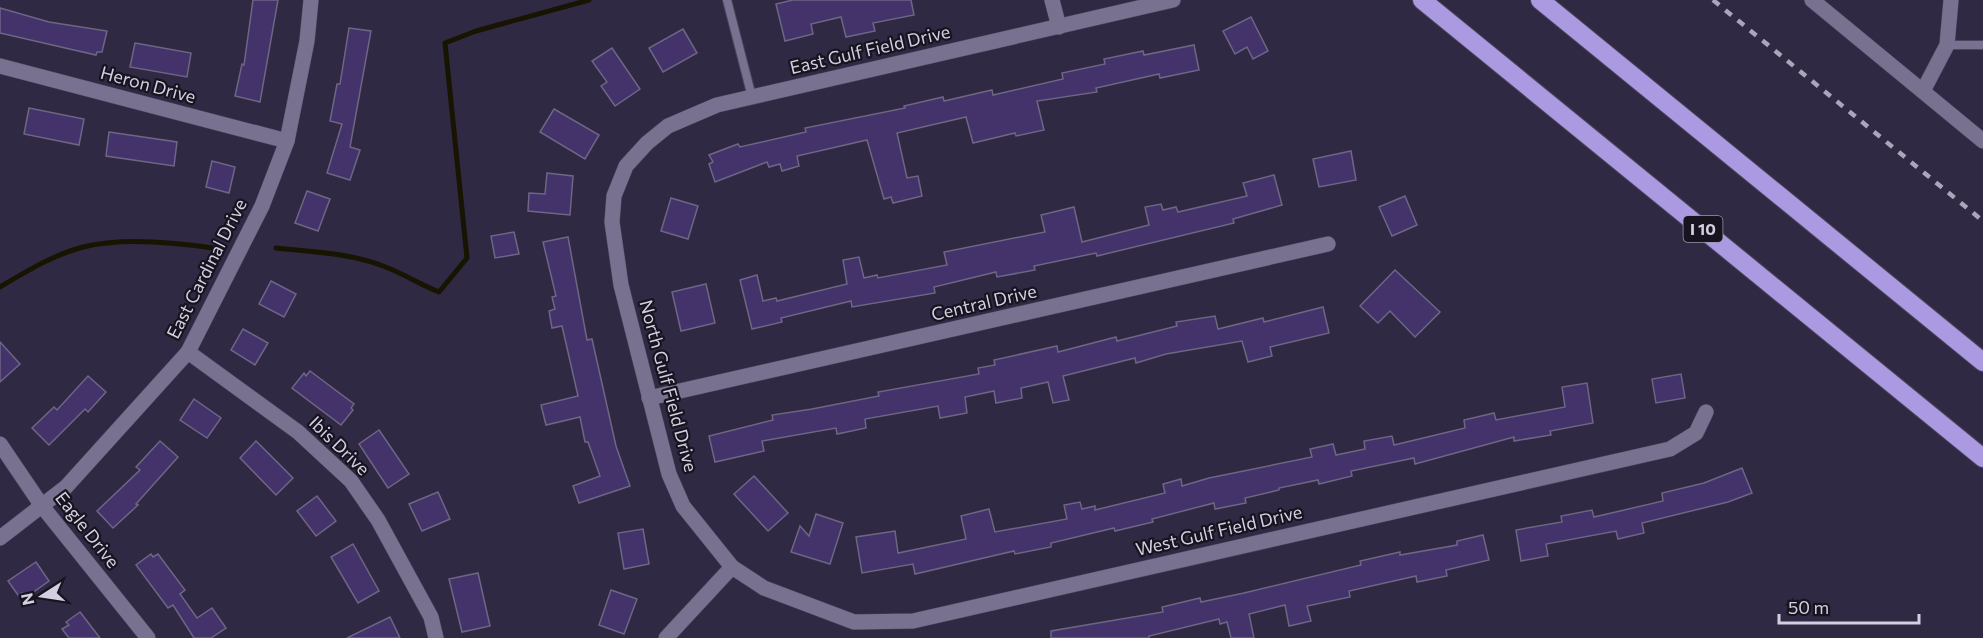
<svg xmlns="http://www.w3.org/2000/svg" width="1983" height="638" font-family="Commissioner,sans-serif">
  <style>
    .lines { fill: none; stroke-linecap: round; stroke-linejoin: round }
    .stream { stroke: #171401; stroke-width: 5 }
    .building { fill: #43336a; stroke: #6d6684; stroke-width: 1.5 }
    .lane-casing { stroke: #4c465d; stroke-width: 10 }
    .street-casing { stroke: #4c465d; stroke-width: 16 }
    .highway-casing { stroke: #4c465d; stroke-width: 20 }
    .lane { stroke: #787190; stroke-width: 8 }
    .street { stroke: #787190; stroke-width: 15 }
    .highway { stroke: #ab9ae1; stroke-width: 18 }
    .rail { stroke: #aaa6ba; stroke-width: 4.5; stroke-dasharray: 8 8; stroke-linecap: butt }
    .labels { text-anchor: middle; stroke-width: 4.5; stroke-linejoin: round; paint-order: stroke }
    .shield { fill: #171420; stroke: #9a97a6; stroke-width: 1.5 }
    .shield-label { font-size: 16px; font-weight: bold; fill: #d2cfe0 }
    .street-label { font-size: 18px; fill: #d2cfe0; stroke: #171420 }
  </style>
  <rect width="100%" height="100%" fill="#302944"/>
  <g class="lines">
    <g class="stream">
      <path d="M 276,248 C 311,252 350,253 383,266 C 403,273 420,285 439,292 L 467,258 L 445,43 L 476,31 L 589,0"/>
      <path d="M 0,287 C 27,271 53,255 83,247 C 122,237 173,242 213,248"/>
    </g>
  </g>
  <g class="building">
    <path d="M 253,0 L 278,0 L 260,102 L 235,96 L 242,64 L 244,65 Z"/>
    <path d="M 793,0 L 911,0 L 914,15 L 873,23 L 875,31 L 846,37 L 841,17 L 811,24 L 813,34 L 785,41 L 776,4 Z"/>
    <path d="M 0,8 L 49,22 L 107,31 L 102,52 L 97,52 L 96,55 L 0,33 Z"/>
    <path d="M 1251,17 L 1268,51 L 1253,59 L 1247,47 L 1235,54 L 1223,31 Z"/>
    <path d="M 349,28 L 371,31 L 350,147 L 360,150 L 350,180 L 327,173 L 342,124 L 330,121 L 337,84 L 340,84 Z"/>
    <path d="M 683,29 L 697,53 L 663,72 L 649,48 Z"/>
    <path d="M 135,43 L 191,53 L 187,77 L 130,67 Z"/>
    <path d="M 1194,45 L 1199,70 L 1160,78 L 1159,74 L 1096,88 L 1097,92 L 1037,101 L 1044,130 L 1016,136 L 1015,133 L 973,143 L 966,117 L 897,133 L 907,178 L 918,176 L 922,196 L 893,203 L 891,197 L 884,199 L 867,140 L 797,156 L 799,166 L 782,171 L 780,164 L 769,167 L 767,162 L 715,182 L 709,164 L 713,162 L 709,155 L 738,144 L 740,147 L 806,132 L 805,128 L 905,108 L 904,106 L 943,97 L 944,101 L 992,90 L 993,95 L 1063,79 L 1062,73 L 1105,64 L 1104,59 L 1143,51 L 1144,55 Z"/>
    <path d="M 612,48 L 640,89 L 615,106 L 601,86 L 607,82 L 592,61 Z"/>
    <path d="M 29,108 L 84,119 L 79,145 L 24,134 Z"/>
    <path d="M 554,109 L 599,135 L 585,159 L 540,132 Z"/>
    <path d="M 109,132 L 177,142 L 174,166 L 106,156 Z"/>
    <path d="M 1351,151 L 1356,180 L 1319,187 L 1313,159 Z"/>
    <path d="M 212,161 L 235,167 L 229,193 L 206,187 Z"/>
    <path d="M 547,173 L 573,176 L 570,215 L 528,211 L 529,193 L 545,194 Z"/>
    <path d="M 1274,175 L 1282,205 L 1233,219 L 1234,223 L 1097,256 L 1096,253 L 1034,266 L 1035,270 L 997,277 L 996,272 L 934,287 L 935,293 L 852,307 L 851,301 L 781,318 L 782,322 L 752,329 L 740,280 L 757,275 L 763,301 L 776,298 L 777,301 L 847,284 L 843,260 L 859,257 L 864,278 L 877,275 L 878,278 L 947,265 L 944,252 L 1045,232 L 1041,215 L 1074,207 L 1082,242 L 1149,225 L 1145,207 L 1161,204 L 1163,210 L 1176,207 L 1178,212 L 1247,196 L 1243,183 Z"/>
    <path d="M 307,191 L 330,199 L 318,231 L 295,223 Z"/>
    <path d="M 1405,196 L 1417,225 L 1392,236 L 1379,207 Z"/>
    <path d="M 671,198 L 698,206 L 688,239 L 661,231 Z"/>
    <path d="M 514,232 L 519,254 L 495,258 L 491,236 Z"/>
    <path d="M 568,237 L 587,340 L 592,339 L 616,446 L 630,486 L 579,503 L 573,486 L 600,476 L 588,442 L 585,442 L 580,417 L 546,425 L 541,405 L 578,396 L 562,326 L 552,328 L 549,311 L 555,309 L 552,297 L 556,296 L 543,242 Z"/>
    <path d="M 1395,270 L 1440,312 L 1415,337 L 1390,311 L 1378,323 L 1360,306 Z"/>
    <path d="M 271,281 L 296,294 L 284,317 L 259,304 Z"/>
    <path d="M 706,284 L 715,323 L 681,331 L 672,292 Z"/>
    <path d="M 1323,307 L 1329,333 L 1270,347 L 1272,356 L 1248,362 L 1242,341 L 1166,354 L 1136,363 L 1135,358 L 1063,376 L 1069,400 L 1053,403 L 1048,382 L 1021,388 L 1022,398 L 996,403 L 994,391 L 965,397 L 967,413 L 940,418 L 938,406 L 865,419 L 866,428 L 837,434 L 836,428 L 762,441 L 764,451 L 715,462 L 709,436 L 773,420 L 772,415 L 812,409 L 879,396 L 878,392 L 979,374 L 978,368 L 995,365 L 994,360 L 1057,346 L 1058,352 L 1116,337 L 1117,341 L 1177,326 L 1176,322 L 1215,316 L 1218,329 L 1263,318 L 1264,322 Z"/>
    <path d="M 243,329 L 268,343 L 255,365 L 231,350 Z"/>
    <path d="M 0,342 L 20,364 L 0,382 Z"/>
    <path d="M 310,371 L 354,404 L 351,408 L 353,410 L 341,425 L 292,388 L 304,373 L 306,376 Z"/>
    <path d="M 1681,374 L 1685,398 L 1656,403 L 1652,379 Z"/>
    <path d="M 88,376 L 106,392 L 88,412 L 85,409 L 49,445 L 32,428 L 54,407 L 57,410 Z"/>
    <path d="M 1587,383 L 1593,423 L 1550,431 L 1551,435 L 1514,441 L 1514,437 L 1415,464 L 1414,458 L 1351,471 L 1352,476 L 1319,484 L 1318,480 L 1279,488 L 1279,490 L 1245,498 L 1246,503 L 1215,509 L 1214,503 L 1152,519 L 1153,522 L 1115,531 L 1114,528 L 1051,543 L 1051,547 L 1015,554 L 1014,551 L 915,574 L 913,564 L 862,573 L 856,537 L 895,531 L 898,553 L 966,539 L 961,516 L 989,509 L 995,532 L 1067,519 L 1064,505 L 1080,502 L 1082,509 L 1095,506 L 1095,510 L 1165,493 L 1163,484 L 1181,479 L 1182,486 L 1209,478 L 1312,457 L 1310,449 L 1333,444 L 1336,455 L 1365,449 L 1364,441 L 1392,436 L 1394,445 L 1465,428 L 1464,420 L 1494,413 L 1496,420 L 1565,407 L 1562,387 Z"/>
    <path d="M 194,399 L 221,418 L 207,438 L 180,420 Z"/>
    <path d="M 379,430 L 409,474 L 388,488 L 359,444 Z"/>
    <path d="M 160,441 L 178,457 L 136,504 L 138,505 L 113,528 L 97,511 L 140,470 L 136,467 Z"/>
    <path d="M 256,441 L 293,478 L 276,495 L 240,458 Z"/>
    <path d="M 1742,468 L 1752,493 L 1728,502 L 1642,523 L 1644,533 L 1618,539 L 1616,531 L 1546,544 L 1548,556 L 1521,561 L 1516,530 L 1562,522 L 1561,516 L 1592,510 L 1594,517 L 1663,501 L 1662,493 L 1704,483 Z"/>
    <path d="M 754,476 L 788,513 L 768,531 L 734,494 Z"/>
    <path d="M 438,492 L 450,519 L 422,531 L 409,504 Z"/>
    <path d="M 317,496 L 336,521 L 316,536 L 297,511 Z"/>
    <path d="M 816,514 L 843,523 L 830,564 L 791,552 L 800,526 L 809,536 Z"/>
    <path d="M 643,529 L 649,564 L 624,569 L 618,533 Z"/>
    <path d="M 1483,535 L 1489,560 L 1446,570 L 1447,576 L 1417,582 L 1416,576 L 1349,591 L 1350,597 L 1307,606 L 1311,621 L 1289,626 L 1285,605 L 1249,614 L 1254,638 L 1231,638 L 1227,622 L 1220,624 L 1219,619 L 1149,636 L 1149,638 L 1051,638 L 1051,631 L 1163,612 L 1162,607 L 1200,598 L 1201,602 L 1244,593 L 1361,565 L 1360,561 L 1400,552 L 1400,555 L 1457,545 L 1457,541 Z"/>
    <path d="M 353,544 L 379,591 L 358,603 L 331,557 Z"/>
    <path d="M 151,554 L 153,557 L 158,554 L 185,590 L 180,594 L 197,618 L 212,608 L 226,628 L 211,638 L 194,638 L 173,605 L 168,608 L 136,565 Z"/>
    <path d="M 36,562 L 49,581 L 25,598 L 22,593 L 18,595 L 8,581 Z"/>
    <path d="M 478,573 L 490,626 L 462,632 L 449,579 Z"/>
    <path d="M 611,590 L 637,599 L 624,634 L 599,625 Z"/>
    <path d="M 80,612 L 100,638 L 69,638 L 62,629 L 69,625 L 66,622 Z"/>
    <path d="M 390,617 L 400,638 L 347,638 Z"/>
  </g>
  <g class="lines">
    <g class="lane-casing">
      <g id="lane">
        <path d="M 727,0 L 752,97"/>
        <path d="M 1947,45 L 1983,45"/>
      </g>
    </g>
    <g class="street-casing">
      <g id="street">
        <path d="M 1052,0 L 1059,27"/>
        <path d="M 1173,0 L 717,105 L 668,126 L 647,143 L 626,166 L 614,196 L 612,222 L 621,285 L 669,474 L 683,506 L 732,567 L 764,588 L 854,622 L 913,621 L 1670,449 L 1696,433 L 1706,412"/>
        <path d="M 1812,0 L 1983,141"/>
        <path d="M 0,66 L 287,141"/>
        <path d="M 1923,91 L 1947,45 L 1951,0"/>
        <path d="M 188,352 L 298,432 L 351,481 L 378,520 L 431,617 L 436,638"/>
        <path d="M 649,398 L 1328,244"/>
        <path d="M 0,444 L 42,506 L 148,638"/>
        <path d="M 0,538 L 66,487 L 188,352 L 262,206 L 287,141 L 307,41 L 311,0"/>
        <path d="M 666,638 L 732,567"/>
      </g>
    </g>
    <g class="highway-casing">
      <g id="highway">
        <path d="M 1422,0 L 1983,458"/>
        <path d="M 1540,0 L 1983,362"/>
      </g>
    </g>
    <use href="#lane" class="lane"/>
    <use href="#street" class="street"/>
    <use href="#highway" class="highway"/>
    <path class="rail" d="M 1713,0 L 1983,221"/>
  </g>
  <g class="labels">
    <rect class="shield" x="1683.5" y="216" width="39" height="26" rx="4.5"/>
    <g class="shield-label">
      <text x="1703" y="235">I 10</text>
    </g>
    <g class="street-label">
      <text transform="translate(870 50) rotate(-13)" y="6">East Gulf Field Drive</text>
      <text transform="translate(148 85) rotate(15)" y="6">Heron Drive</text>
      <text transform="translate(207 269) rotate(-63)" y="6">East Cardinal Drive</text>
      <text transform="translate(984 303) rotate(-13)" y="6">Central Drive</text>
      <text transform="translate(668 386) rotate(75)" y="6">North Gulf Field Drive</text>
      <text transform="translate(339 446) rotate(44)" y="6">Ibis Drive</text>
      <text transform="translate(87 530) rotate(52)" y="6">Eagle Drive</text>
      <text transform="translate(1219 531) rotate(-13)" y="6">West Gulf Field Drive</text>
    </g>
  </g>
  <g transform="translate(42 596) rotate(258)" stroke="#171420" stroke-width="4.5" paint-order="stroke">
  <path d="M0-4.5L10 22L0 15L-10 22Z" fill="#d2cfe0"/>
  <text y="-9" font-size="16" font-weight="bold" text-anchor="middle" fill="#d2cfe0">N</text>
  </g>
  <path d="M1779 614v9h140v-9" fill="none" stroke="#d2cfe0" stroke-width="3"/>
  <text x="1788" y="614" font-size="18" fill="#d2cfe0" stroke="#171420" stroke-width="4.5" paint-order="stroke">50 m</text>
</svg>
